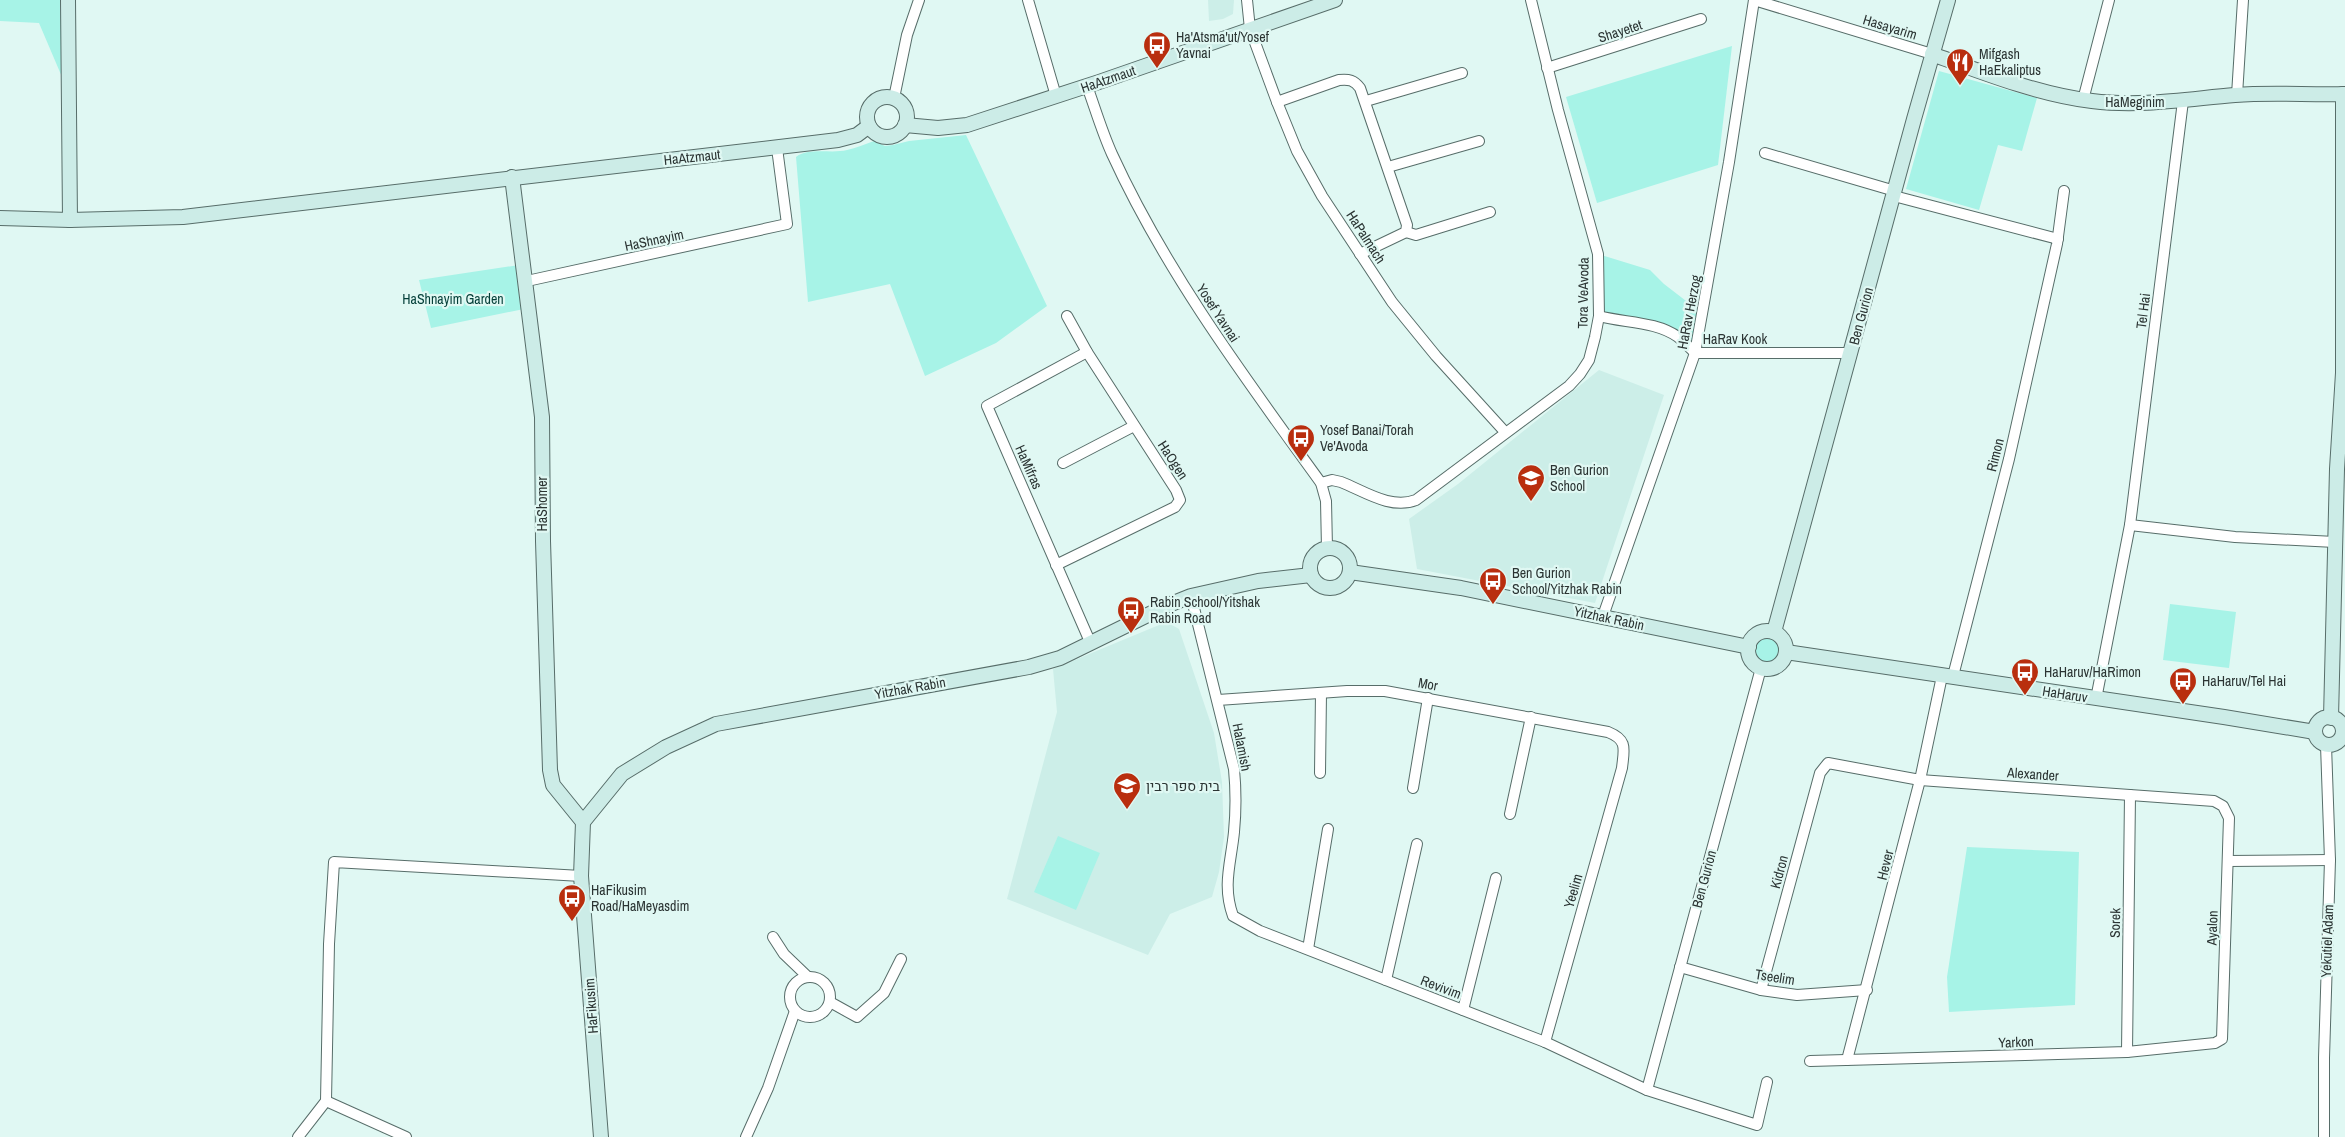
<svg xmlns="http://www.w3.org/2000/svg" width="2345" height="1137" font-family="'Archivo Narrow',Heebo,sans-serif">
  <style>
    .built { fill: #cceee8 }
    .green { fill: #a7f3e7 }
    .lines { fill: none; stroke-linecap: round; stroke-linejoin: round }
    .street-casing { stroke: #576d69; stroke-width: 12 }
    .secondary-casing { stroke: #576d69; stroke-width: 16 }
    .street { stroke: #fff; stroke-width: 10 }
    .secondary { stroke: #ccece7; stroke-width: 14 }
    .labels { text-anchor: middle; stroke-width: 4.5; stroke-linejoin: round; paint-order: stroke }
    .street-label { font-size: 14px; fill: #2b3433; stroke: #e0f8f3 }
    .poi-label { font-size: 14px; fill: #2b3433; stroke: #e0f8f3; text-anchor: start }
    .park-label { font-size: 14px; fill: #033e38; stroke: #e0f8f3 }
  </style>
  <rect width="100%" height="100%" fill="#e0f8f3"/>
  <g class="built">
    <path d="M 1208,0 L 1234,0 L 1233,14 L 1223,19 L 1209,21 Z"/>
    <path d="M 1599,370 L 1664,395 L 1595,603 L 1417,569 L 1409,519 L 1458,484 Z"/>
    <path d="M 1159,625 L 1172,625 L 1179,629 L 1214,733 L 1222,782 L 1224,837 L 1219,872 L 1212,897 L 1170,914 L 1148,955 L 1007,899 L 1057,712 L 1053,669 Z"/>
  </g>
  <g class="green">
    <path d="M 0,0 L 60,0 L 65,84 L 39,23 L 0,21 Z"/>
    <path d="M 1732,46 L 1718,165 L 1597,203 L 1566,97 Z"/>
    <path d="M 1939,71 L 2037,98 L 2022,151 L 1998,145 L 1979,210 L 1906,189 Z"/>
    <path d="M 966,135 L 1047,306 L 996,343 L 925,376 L 890,284 L 808,302 L 796,157 C 808,147 832,154 847,150 C 856,148 865,144 874,141 L 885,146 L 893,145 L 909,141 Z"/>
    <path d="M 1598,254 L 1650,270 L 1664,284 L 1703,314 L 1695,353 L 1677,336 L 1599,316 Z"/>
    <path d="M 519,265 L 524,309 L 431,328 L 419,280 Z"/>
    <path d="M 2170,604 L 2236,612 L 2229,668 L 2163,660 Z"/>
    <circle cx="1767" cy="650" r="14"/>
    <path d="M 1058,836 L 1100,853 L 1076,910 L 1034,892 Z"/>
    <path d="M 1967,847 L 2079,852 L 2075,1005 L 1949,1012 L 1947,977 Z"/>
  </g>
  <g class="lines">
    <g class="street-casing">
      <g id="street">
        <path d="M 1028,0 L 1056,96"/>
        <path d="M 1247,0 L 1250,29 L 1277,102 L 1297,151 L 1322,196 L 1392,302 L 1436,356 L 1505,432"/>
        <path d="M 1547,68 L 1701,19"/>
        <path d="M 1087,86 C 1095,108 1102,132 1112,154 C 1166,272 1245,378 1321,483 L 1326,501 L 1327,548"/>
        <path d="M 2237,95 L 2243,0"/>
        <path d="M 894,98 L 907,35 L 919,0"/>
        <path d="M 2083,100 L 2109,0"/>
        <path d="M 1366,101 L 1462,73"/>
        <path d="M 1277,102 L 1339,80 C 1349,79 1354,80 1360,88 L 1407,225 L 1406,232 L 1360,254"/>
        <path d="M 1765,153 L 1895,191"/>
        <path d="M 1388,167 L 1479,141"/>
        <path d="M 1894,196 L 2058,239"/>
        <path d="M 1406,232 L 1416,235 L 1490,212"/>
        <path d="M 527,281 L 787,224 L 777,148"/>
        <path d="M 1599,316 C 1624,323 1656,321 1678,337 C 1684,341 1690,348 1695,353 L 1851,353"/>
        <path d="M 1087,352 L 987,406 L 1091,644"/>
        <path d="M 1063,463 L 1134,426"/>
        <path d="M 1321,483 L 1332,480 L 1341,482 C 1364,491 1391,510 1416,500 L 1569,386 L 1580,374 L 1589,360 L 1595,337 L 1599,316 L 1598,254 L 1558,110 L 1531,0"/>
        <path d="M 2130,525 L 2235,537 L 2335,542"/>
        <path d="M 1056,565 L 1175,507 L 1180,500 L 1176,490 L 1087,352 L 1067,316"/>
        <path d="M 1191,596 L 1234,769 C 1236,790 1236,811 1234,832 C 1231,863 1222,885 1233,916 L 1260,931 L 1545,1042 L 1647,1090 L 1757,1125 L 1767,1082"/>
        <path d="M 1603,616 L 1695,353 L 1729,162 L 1754,0 L 1932,54"/>
        <path d="M 1953,676 L 2009,459 L 2057,244 L 2064,191"/>
        <path d="M 2096,699 L 2130,525 L 2183,101"/>
        <path d="M 1218,700 L 1347,691 L 1385,691 L 1608,732 C 1628,740 1624,749 1622,768 L 1545,1042"/>
        <path d="M 1320,773 L 1321,693"/>
        <path d="M 1413,788 L 1428,698"/>
        <path d="M 1510,814 L 1531,717"/>
        <path d="M 2228,861 L 2330,860"/>
        <path d="M 773,937 L 784,954 L 808,977"/>
        <path d="M 1308,949 L 1328,829"/>
        <path d="M 1680,967 L 1761,990 L 1797,995 L 1867,990"/>
        <circle cx="810" cy="997" r="20"/>
        <path d="M 1386,980 L 1417,844"/>
        <path d="M 1761,990 L 1820,773 L 1828,763 L 1920,780 L 2214,801 L 2223,806 L 2229,818 L 2222,1039 L 2215,1043 L 2127,1052 L 1810,1061"/>
        <path d="M 830,1002 L 857,1017 L 884,993 L 901,959"/>
        <path d="M 1463,1010 L 1496,878"/>
        <path d="M 2127,1052 L 2130,795"/>
        <path d="M 1847,1060 L 1920,780 L 1942,676"/>
        <path d="M 1647,1090 L 1761,668"/>
        <path d="M 326,1101 L 406,1137"/>
        <path d="M 298,1137 L 326,1101 L 329,944 L 334,862 L 581,876"/>
        <path d="M 746,1137 L 768,1088 L 795,1011"/>
        <path d="M 2324,1137 L 2324,1058 L 2330,860 L 2326,745"/>
      </g>
    </g>
    <g class="secondary-casing">
      <g id="secondary">
        <path d="M 68,0 L 70,220"/>
        <path d="M 1932,54 C 1981,72 2040,95 2092,101 C 2140,107 2187,99 2235,95 C 2271,92 2309,95 2345,94"/>
        <circle cx="887" cy="117" r="20"/>
        <path d="M 905,125 L 938,128 L 967,125 L 1099,82 L 1335,0"/>
        <path d="M 512,177 L 542,417 L 543,541 L 550,770 L 553,785 L 583,822"/>
        <path d="M 0,218 L 70,220 L 183,217 L 838,140 L 857,135 L 869,126"/>
        <circle cx="1330" cy="568" r="20"/>
        <path d="M 1350,572 L 1461,588 L 1749,647"/>
        <circle cx="1767" cy="650" r="19"/>
        <path d="M 1774,632 L 1914,119 L 1948,0"/>
        <path d="M 1786,652 L 2224,717 L 2315,732"/>
        <circle cx="2329" cy="731" r="14"/>
        <path d="M 2331,718 L 2337,469 L 2343,373 L 2343,94"/>
        <path d="M 601,1137 L 581,876 L 583,822 L 622,774 L 666,747 L 716,724 L 1029,667 L 1060,658 L 1166,606 L 1191,596 L 1258,581 L 1311,575"/>
      </g>
    </g>
    <use href="#street" class="street"/>
    <use href="#secondary" class="secondary"/>
  </g>
  <defs>
    <g id="bus-pin" transform="scale(1.4375)"><path d="M0 17L-7.5 6A9.5 9.5 0 1 1 7.5 6Z" fill="#b92e0e" stroke="#e0f8f3"/><path d="M-5-6H5V4H4V6H2V4H-2V6H-4V4H-5ZM-3.5-4V0h7V-4ZM-3.5 1.2v1.5H-2V1.2ZM2 1.2v1.5H3.5V1.2Z" fill="#fff"/></g>
    <g id="restaurant-pin" transform="scale(1.4375)"><path d="M0 17L-7.5 6A9.5 9.5 0 1 1 7.5 6Z" fill="#b92e0e" stroke="#e0f8f3"/><path d="M-5-6h1v4h1v-4h1v4h1v-4h1v5L-1.5 .5V6h-2V.5L-5-1ZM5-6V6H3V1.5H1.5Q1.5-4 5-6Z" fill="#fff"/></g>
    <g id="school-pin" transform="scale(1.4375)"><path d="M0 17L-7.5 6A9.5 9.5 0 1 1 7.5 6Z" fill="#b92e0e" stroke="#e0f8f3"/><path d="M0-5L7-2L0 1L-7-2ZM-4 1L0 2.5L4 1V4Q0 6-4 4Z" fill="#fff"/></g>
  </defs>
  <g fill-rule="evenodd">
    <use href="#bus-pin" x="1157" y="45"/>
    <use href="#restaurant-pin" x="1960" y="62"/>
    <use href="#bus-pin" x="1301" y="438"/>
    <use href="#school-pin" x="1531" y="478"/>
    <use href="#bus-pin" x="1493" y="581"/>
    <use href="#bus-pin" x="1131" y="610"/>
    <use href="#bus-pin" x="2025" y="672"/>
    <use href="#bus-pin" x="2183" y="681"/>
    <use href="#school-pin" x="1127" y="786"/>
    <use href="#bus-pin" x="572" y="898"/>
  </g>
  <g class="labels">
    <g class="street-label">
      <text transform="translate(1890 27) rotate(17)" y="5">Hasayarim</text>
      <text transform="translate(1620 31) rotate(-18)" y="5">Shayetet</text>
      <text transform="translate(1108 79) rotate(-19)" y="5">HaAtzmaut</text>
      <text x="2135" y="107">HaMeginim</text>
      <text transform="translate(692 157) rotate(-6)" y="5">HaAtzmaut</text>
      <text transform="translate(1366 237) rotate(57)" y="5">HaPalmach</text>
      <text transform="translate(654 240) rotate(-12)" y="5">HaShnayim</text>
      <text transform="translate(1583 293) rotate(-89)" y="5">Tora VeAvoda</text>
      <text transform="translate(2143 311) rotate(-83)" y="5">Tel Hai</text>
      <text transform="translate(1689 312) rotate(-79)" y="5">HaRav Herzog</text>
      <text transform="translate(1218 313) rotate(57)" y="5">Yosef Yavnai</text>
      <text transform="translate(1861 316) rotate(-75)" y="5">Ben Gurion</text>
      <text x="1735" y="344">HaRav Kook</text>
      <text transform="translate(1995 455) rotate(-76)" y="5">Rimon</text>
      <text transform="translate(1173 460) rotate(57)" y="5">HaOgen</text>
      <text transform="translate(1029 467) rotate(66)" y="5">HaMifras</text>
      <text transform="translate(542 504) rotate(-90)" y="5">HaShomer</text>
      <text transform="translate(1609 618) rotate(12)" y="5">Yitzhak Rabin</text>
      <text transform="translate(1428 684) rotate(10)" y="5">Mor</text>
      <text transform="translate(910 688) rotate(-10)" y="5">Yitzhak Rabin</text>
      <text transform="translate(2065 694) rotate(9)" y="5">HaHaruv</text>
      <text transform="translate(1242 747) rotate(79)" y="5">Halamish</text>
      <text transform="translate(2033 774) rotate(4)" y="5">Alexander</text>
      <text transform="translate(1885 865) rotate(-76)" y="5">Hever</text>
      <text transform="translate(1779 872) rotate(-75)" y="5">Kidron</text>
      <text transform="translate(1704 879) rotate(-75)" y="5">Ben Gurion</text>
      <text transform="translate(1573 891) rotate(-74)" y="5">Yeelim</text>
      <text transform="translate(2115 923) rotate(-89)" y="5">Sorek</text>
      <text transform="translate(2212 928) rotate(-88)" y="5">Ayalon</text>
      <text transform="translate(2327 941) rotate(-88)" y="5">Yekutiel Adam</text>
      <text transform="translate(1775 977) rotate(9)" y="5">Tseelim</text>
      <text transform="translate(1441 987) rotate(21)" y="5">Revivim</text>
      <text transform="translate(591 1006) rotate(-94)" y="5">HaFikusim</text>
      <text transform="translate(2016 1042) rotate(-2)" y="5">Yarkon</text>
    </g>
    <g class="poi-label">
      <text x="1176" y="42">Ha'Atsma'ut/Yosef<tspan x="1176" dy="16">Yavnai</tspan></text>
      <text x="1979" y="59">Mifgash<tspan x="1979" dy="16">HaEkaliptus</tspan></text>
      <text x="1320" y="435">Yosef Banai/Torah<tspan x="1320" dy="16">Ve'Avoda</tspan></text>
      <text x="1550" y="475">Ben Gurion<tspan x="1550" dy="16">School</tspan></text>
      <text x="1512" y="578">Ben Gurion<tspan x="1512" dy="16">School/Yitzhak Rabin</tspan></text>
      <text x="1150" y="607">Rabin School/Yitshak<tspan x="1150" dy="16">Rabin Road</tspan></text>
      <text x="2044" y="677">HaHaruv/HaRimon</text>
      <text x="2202" y="686">HaHaruv/Tel Hai</text>
      <text x="1146" y="791">בית ספר רבין</text>
      <text x="591" y="895">HaFikusim<tspan x="591" dy="16">Road/HaMeyasdim</tspan></text>
    </g>
    <g class="park-label">
      <text x="453" y="304">HaShnayim Garden</text>
    </g>
  </g>
</svg>
